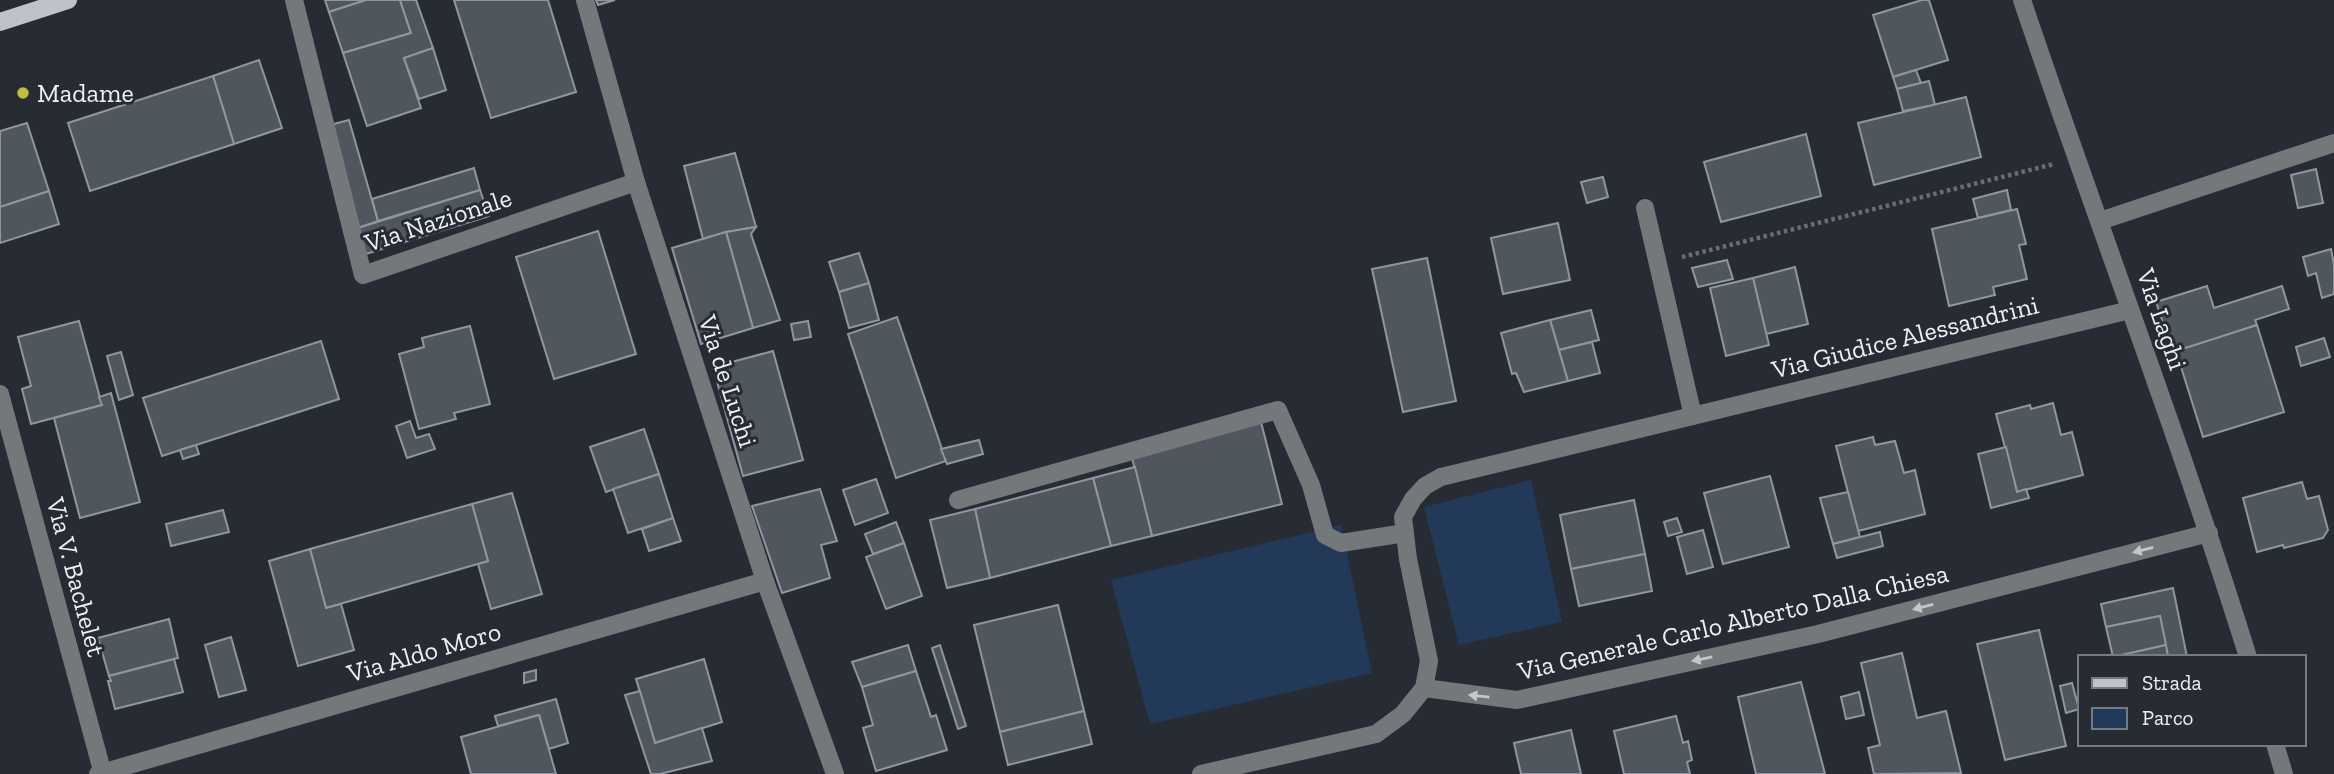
<svg xmlns="http://www.w3.org/2000/svg" width="2334" height="774" font-family="'Zilla Slab',serif">
  <style>
    .green { fill: #233959 }
    .building { fill: #50565e; stroke: #8f969f; stroke-width: 2 }
    .lines { fill: none; stroke-linecap: round; stroke-linejoin: round }
    .path { stroke: #696e74; stroke-width: 4.5; stroke-dasharray: 3.5 3.5; stroke-linecap: butt }
    .minor { stroke: #75787b; stroke-width: 18 }
    .major { stroke: #bec3cb; stroke-width: 18 }
    .oneway { fill: #c3c7ca }
    .poi-dot { fill: #c2bd3f; stroke: #272c34; stroke-width: 2.5 }
    .labels { text-anchor: middle; stroke-width: 6; stroke-linejoin: round; paint-order: stroke }
    .poi-label { font-size: 26px; fill: #edf1f5; stroke: #272c34; text-anchor: start }
    .street-label { font-size: 26px; fill: #edf1f5; stroke: #272c34 }
  </style>
  <rect width="100%" height="100%" fill="#272c34"/>
  <g class="green">
    <path d="M 1531,480 L 1562,622 L 1459,645 L 1424,507 Z"/>
    <path d="M 1341,525 L 1372,673 L 1150,724 L 1111,580 Z"/>
  </g>
  <g class="building">
    <path d="M 325,0 L 366,0 L 329,12 Z"/>
    <path d="M 366,0 L 400,0 L 411,33 L 343,53 L 329,12 Z"/>
    <path d="M 400,0 L 416,0 L 433,48 L 404,58 L 421,108 L 367,126 L 343,53 L 411,33 Z"/>
    <path d="M 454,0 L 548,0 L 576,92 L 491,118 Z"/>
    <path d="M 596,0 L 615,0 L 598,5 Z"/>
    <path d="M 1922,0 L 1929,0 L 1948,60 L 1893,77 L 1873,15 Z"/>
    <path d="M 433,48 L 446,90 L 419,99 L 404,58 Z"/>
    <path d="M 259,60 L 282,128 L 234,144 L 213,76 Z"/>
    <path d="M 1916,70 L 1921,83 L 1897,89 L 1893,77 Z"/>
    <path d="M 213,76 L 234,144 L 90,191 L 68,123 Z"/>
    <path d="M 1929,81 L 1935,105 L 1903,111 L 1897,89 Z"/>
    <path d="M 1966,97 L 1981,157 L 1874,185 L 1858,123 Z"/>
    <path d="M 349,120 L 378,221 L 358,228 L 330,125 Z"/>
    <path d="M 27,123 L 49,191 L 0,207 L 0,131 Z"/>
    <path d="M 1806,134 L 1821,196 L 1721,222 L 1704,162 Z"/>
    <path d="M 735,153 L 756,227 L 726,232 L 703,239 L 684,166 Z"/>
    <path d="M 474,168 L 480,190 L 378,221 L 372,199 Z"/>
    <path d="M 2316,169 L 2323,203 L 2298,208 L 2291,175 Z"/>
    <path d="M 1603,177 L 1608,197 L 1587,203 L 1581,182 Z"/>
    <path d="M 480,190 L 489,216 L 366,254 L 358,228 Z"/>
    <path d="M 2007,190 L 2011,210 L 1978,218 L 1973,199 Z"/>
    <path d="M 49,191 L 59,224 L 0,243 L 0,207 Z"/>
    <path d="M 2017,209 L 2026,244 L 2019,245 L 2027,279 L 1993,287 L 1995,295 L 1949,306 L 1932,229 Z"/>
    <path d="M 1558,223 L 1570,280 L 1503,294 L 1491,238 Z"/>
    <path d="M 756,227 L 751,234 L 780,320 L 753,328 L 726,232 Z"/>
    <path d="M 598,231 L 636,354 L 554,379 L 516,257 Z"/>
    <path d="M 726,232 L 753,328 L 701,344 L 672,248 Z"/>
    <path d="M 2331,249 L 2334,265 L 2334,294 L 2322,298 L 2316,273 L 2308,276 L 2303,257 Z"/>
    <path d="M 859,253 L 869,283 L 839,292 L 829,262 Z"/>
    <path d="M 1427,258 L 1456,401 L 1403,412 L 1372,269 Z"/>
    <path d="M 1727,260 L 1733,279 L 1698,287 L 1692,268 Z"/>
    <path d="M 1795,267 L 1808,324 L 1766,334 L 1753,278 Z"/>
    <path d="M 1753,278 L 1769,345 L 1726,356 L 1710,288 Z"/>
    <path d="M 869,283 L 879,320 L 849,328 L 839,292 Z"/>
    <path d="M 2207,286 L 2214,308 L 2282,286 L 2289,309 L 2255,320 L 2257,325 L 2173,353 L 2156,302 Z"/>
    <path d="M 1591,310 L 1599,340 L 1559,350 L 1550,320 Z"/>
    <path d="M 897,317 L 946,461 L 896,478 L 848,334 Z"/>
    <path d="M 1550,320 L 1568,381 L 1524,392 L 1516,373 L 1512,374 L 1501,333 Z"/>
    <path d="M 79,321 L 102,405 L 31,424 L 22,389 L 31,386 L 18,337 Z"/>
    <path d="M 808,321 L 811,337 L 794,340 L 791,324 Z"/>
    <path d="M 2257,325 L 2284,412 L 2203,437 L 2176,351 Z"/>
    <path d="M 470,326 L 490,404 L 454,413 L 456,419 L 419,429 L 399,354 L 424,347 L 422,338 Z"/>
    <path d="M 2324,338 L 2330,357 L 2301,366 L 2296,347 Z"/>
    <path d="M 321,341 L 339,399 L 162,456 L 143,398 Z"/>
    <path d="M 1592,342 L 1600,373 L 1568,381 L 1559,350 Z"/>
    <path d="M 773,351 L 803,460 L 743,476 L 713,367 Z"/>
    <path d="M 121,352 L 133,395 L 119,400 L 107,356 Z"/>
    <path d="M 111,393 L 140,502 L 80,518 L 54,418 L 102,405 L 99,397 Z"/>
    <path d="M 2053,403 L 2061,435 L 2072,432 L 2083,475 L 2017,492 L 1996,414 L 2030,405 L 2031,409 Z"/>
    <path d="M 410,421 L 416,438 L 429,434 L 435,449 L 407,458 L 396,426 Z"/>
    <path d="M 1261,422 L 1282,504 L 1152,536 L 1131,454 Z"/>
    <path d="M 644,429 L 659,474 L 606,492 L 590,447 Z"/>
    <path d="M 1873,437 L 1875,445 L 1895,441 L 1904,473 L 1915,470 L 1925,514 L 1858,531 L 1836,446 Z"/>
    <path d="M 979,440 L 983,454 L 947,464 L 941,449 Z"/>
    <path d="M 196,445 L 199,454 L 183,459 L 180,450 Z"/>
    <path d="M 2006,447 L 2017,492 L 2026,489 L 2029,498 L 1991,508 L 1978,454 Z"/>
    <path d="M 1135,467 L 1152,536 L 1111,546 L 1093,478 Z"/>
    <path d="M 659,474 L 673,518 L 628,533 L 613,489 Z"/>
    <path d="M 1770,476 L 1789,547 L 1723,564 L 1704,493 Z"/>
    <path d="M 1093,478 L 1111,546 L 990,578 L 975,509 Z"/>
    <path d="M 876,479 L 888,513 L 855,525 L 843,490 Z"/>
    <path d="M 2302,482 L 2307,499 L 2319,496 L 2328,530 L 2323,538 L 2284,548 L 2283,545 L 2257,552 L 2243,498 Z"/>
    <path d="M 820,489 L 837,541 L 821,545 L 830,578 L 782,593 L 752,506 Z"/>
    <path d="M 1848,492 L 1860,537 L 1833,544 L 1820,498 Z"/>
    <path d="M 512,493 L 542,594 L 491,609 L 478,564 L 488,561 L 472,504 Z"/>
    <path d="M 1634,500 L 1645,554 L 1571,569 L 1560,515 Z"/>
    <path d="M 472,504 L 488,561 L 326,608 L 310,549 Z"/>
    <path d="M 975,509 L 990,578 L 947,588 L 930,520 Z"/>
    <path d="M 223,510 L 229,532 L 171,546 L 166,524 Z"/>
    <path d="M 673,518 L 681,541 L 649,551 L 642,529 Z"/>
    <path d="M 1677,518 L 1682,532 L 1668,536 L 1664,522 Z"/>
    <path d="M 896,522 L 904,543 L 873,554 L 865,534 Z"/>
    <path d="M 1703,530 L 1713,567 L 1687,574 L 1677,537 Z"/>
    <path d="M 1880,532 L 1883,546 L 1837,558 L 1833,544 Z"/>
    <path d="M 904,543 L 922,596 L 886,609 L 866,557 Z"/>
    <path d="M 310,549 L 326,608 L 341,604 L 354,650 L 298,666 L 269,561 Z"/>
    <path d="M 1645,554 L 1652,591 L 1579,606 L 1571,569 Z"/>
    <path d="M 2173,588 L 2187,657 L 2168,657 L 2160,616 L 2106,627 L 2101,604 Z"/>
    <path d="M 1058,605 L 1084,711 L 1000,732 L 974,625 Z"/>
    <path d="M 2160,616 L 2166,645 L 2113,657 L 2106,627 Z"/>
    <path d="M 169,619 L 178,658 L 109,676 L 98,638 Z"/>
    <path d="M 2039,630 L 2066,746 L 2005,760 L 1977,644 Z"/>
    <path d="M 231,637 L 246,690 L 219,697 L 205,645 Z"/>
    <path d="M 908,645 L 916,671 L 862,687 L 852,662 Z"/>
    <path d="M 940,645 L 966,726 L 958,729 L 932,648 Z"/>
    <path d="M 2166,645 L 2168,657 L 2117,657 L 2117,656 Z"/>
    <path d="M 1902,653 L 1917,718 L 1946,711 L 1961,773 L 1874,774 L 1868,748 L 1880,745 L 1861,663 Z"/>
    <path d="M 174,659 L 183,692 L 115,709 L 108,681 L 111,681 L 109,676 Z"/>
    <path d="M 704,659 L 722,722 L 655,743 L 636,679 Z"/>
    <path d="M 536,670 L 536,680 L 524,683 L 524,673 Z"/>
    <path d="M 916,671 L 931,717 L 936,715 L 947,750 L 876,771 L 863,728 L 873,725 L 862,687 Z"/>
    <path d="M 1801,682 L 1825,774 L 1756,774 L 1738,697 Z"/>
    <path d="M 2072,683 L 2079,709 L 2066,713 L 2060,686 Z"/>
    <path d="M 640,691 L 655,743 L 702,728 L 712,761 L 660,774 L 651,774 L 625,695 Z"/>
    <path d="M 1859,692 L 1864,715 L 1846,719 L 1841,697 Z"/>
    <path d="M 556,699 L 568,743 L 549,749 L 539,715 L 498,726 L 495,716 Z"/>
    <path d="M 1084,711 L 1092,744 L 1008,765 L 1000,732 Z"/>
    <path d="M 539,715 L 556,774 L 471,774 L 461,737 Z"/>
    <path d="M 1676,716 L 1683,743 L 1688,741 L 1692,760 L 1687,762 L 1690,774 L 1624,774 L 1614,731 Z"/>
    <path d="M 1571,730 L 1581,774 L 1521,774 L 1514,743 Z"/>
  </g>
  <g class="lines">
    <path class="path" d="M 1682,257 L 2054,164"/>
    <g class="minor">
      <path d="M 294,0 L 363,275 L 636,182"/>
      <path d="M 585,0 L 636,182 L 765,581 L 835,774"/>
      <path d="M 2022,0 C 2096,220 2179,436 2248,657"/>
      <path d="M 1645,208 L 1693,416"/>
      <path d="M 2100,221 L 2334,143"/>
      <path d="M 0,394 L 103,774"/>
      <path d="M 958,500 L 1278,410 L 1311,485 L 1325,535 L 1341,543 L 1405,533"/>
      <path d="M 1424,688 L 1517,700 L 1818,634 L 2209,533"/>
      <path d="M 2275,744 L 2284,774"/>
      <path d="M 98,774 L 765,581"/>
      <path d="M 1201,774 L 1376,734 L 1403,714 L 1424,688 L 1429,661 L 1408,559 L 1403,517 L 1413,499 L 1425,486 L 1441,477 L 2130,310"/>
    </g>
    <path class="major" d="M 0,22 L 68,0"/>
  </g>
  <defs><path id="oneway-solid" d="M-6-.8H1V-3.2L6.5 0L1 3.2V.8H-6Z" transform="scale(1.75)"/></defs>
  <g class="oneway">
    <use href="#oneway-solid" transform="translate(2143 550) rotate(166)"/>
    <use href="#oneway-solid" transform="translate(1923 607) rotate(166)"/>
    <use href="#oneway-solid" transform="translate(1702 659) rotate(168)"/>
    <use href="#oneway-solid" transform="translate(1479 696) rotate(-174)"/>
  </g>
  <circle class="poi-dot" cx="23" cy="93" r="7"/>
  <g class="labels">
    <g class="poi-label">
      <text x="37" y="102">Madame</text>
    </g>
    <g class="street-label">
      <text transform="translate(438 220) rotate(-18)" y="9">Via Nazionale</text>
      <text transform="translate(2162 319) rotate(71)" y="9">Via Laghi</text>
      <text transform="translate(1905 337) rotate(-14)" y="9">Via Giudice Alessandrini</text>
      <text transform="translate(728 381) rotate(72)" y="9">Via de Luchi</text>
      <text transform="translate(76 577) rotate(75)" y="9">Via V. Bachelet</text>
      <text transform="translate(1733 622) rotate(-13)" y="9">Via Generale Carlo Alberto Dalla Chiesa</text>
      <text transform="translate(424 652) rotate(-16)" y="9">Via Aldo Moro</text>
    </g>
  </g>
  <rect x="2078" y="655" width="228" height="91" fill="#272c34" stroke="#767b81" stroke-width="2"/>
  <rect x="2092" y="678" width="35" height="10" fill="#bec3cb" stroke="#767b81" stroke-width="2"/>
  <text x="2142" y="690" font-size="21" fill="#edf1f5">Strada</text>
  <rect x="2092" y="708" width="35" height="21" fill="#233959" stroke="#767b81" stroke-width="2"/>
  <text x="2142" y="725" font-size="21" fill="#edf1f5">Parco</text>
</svg>
